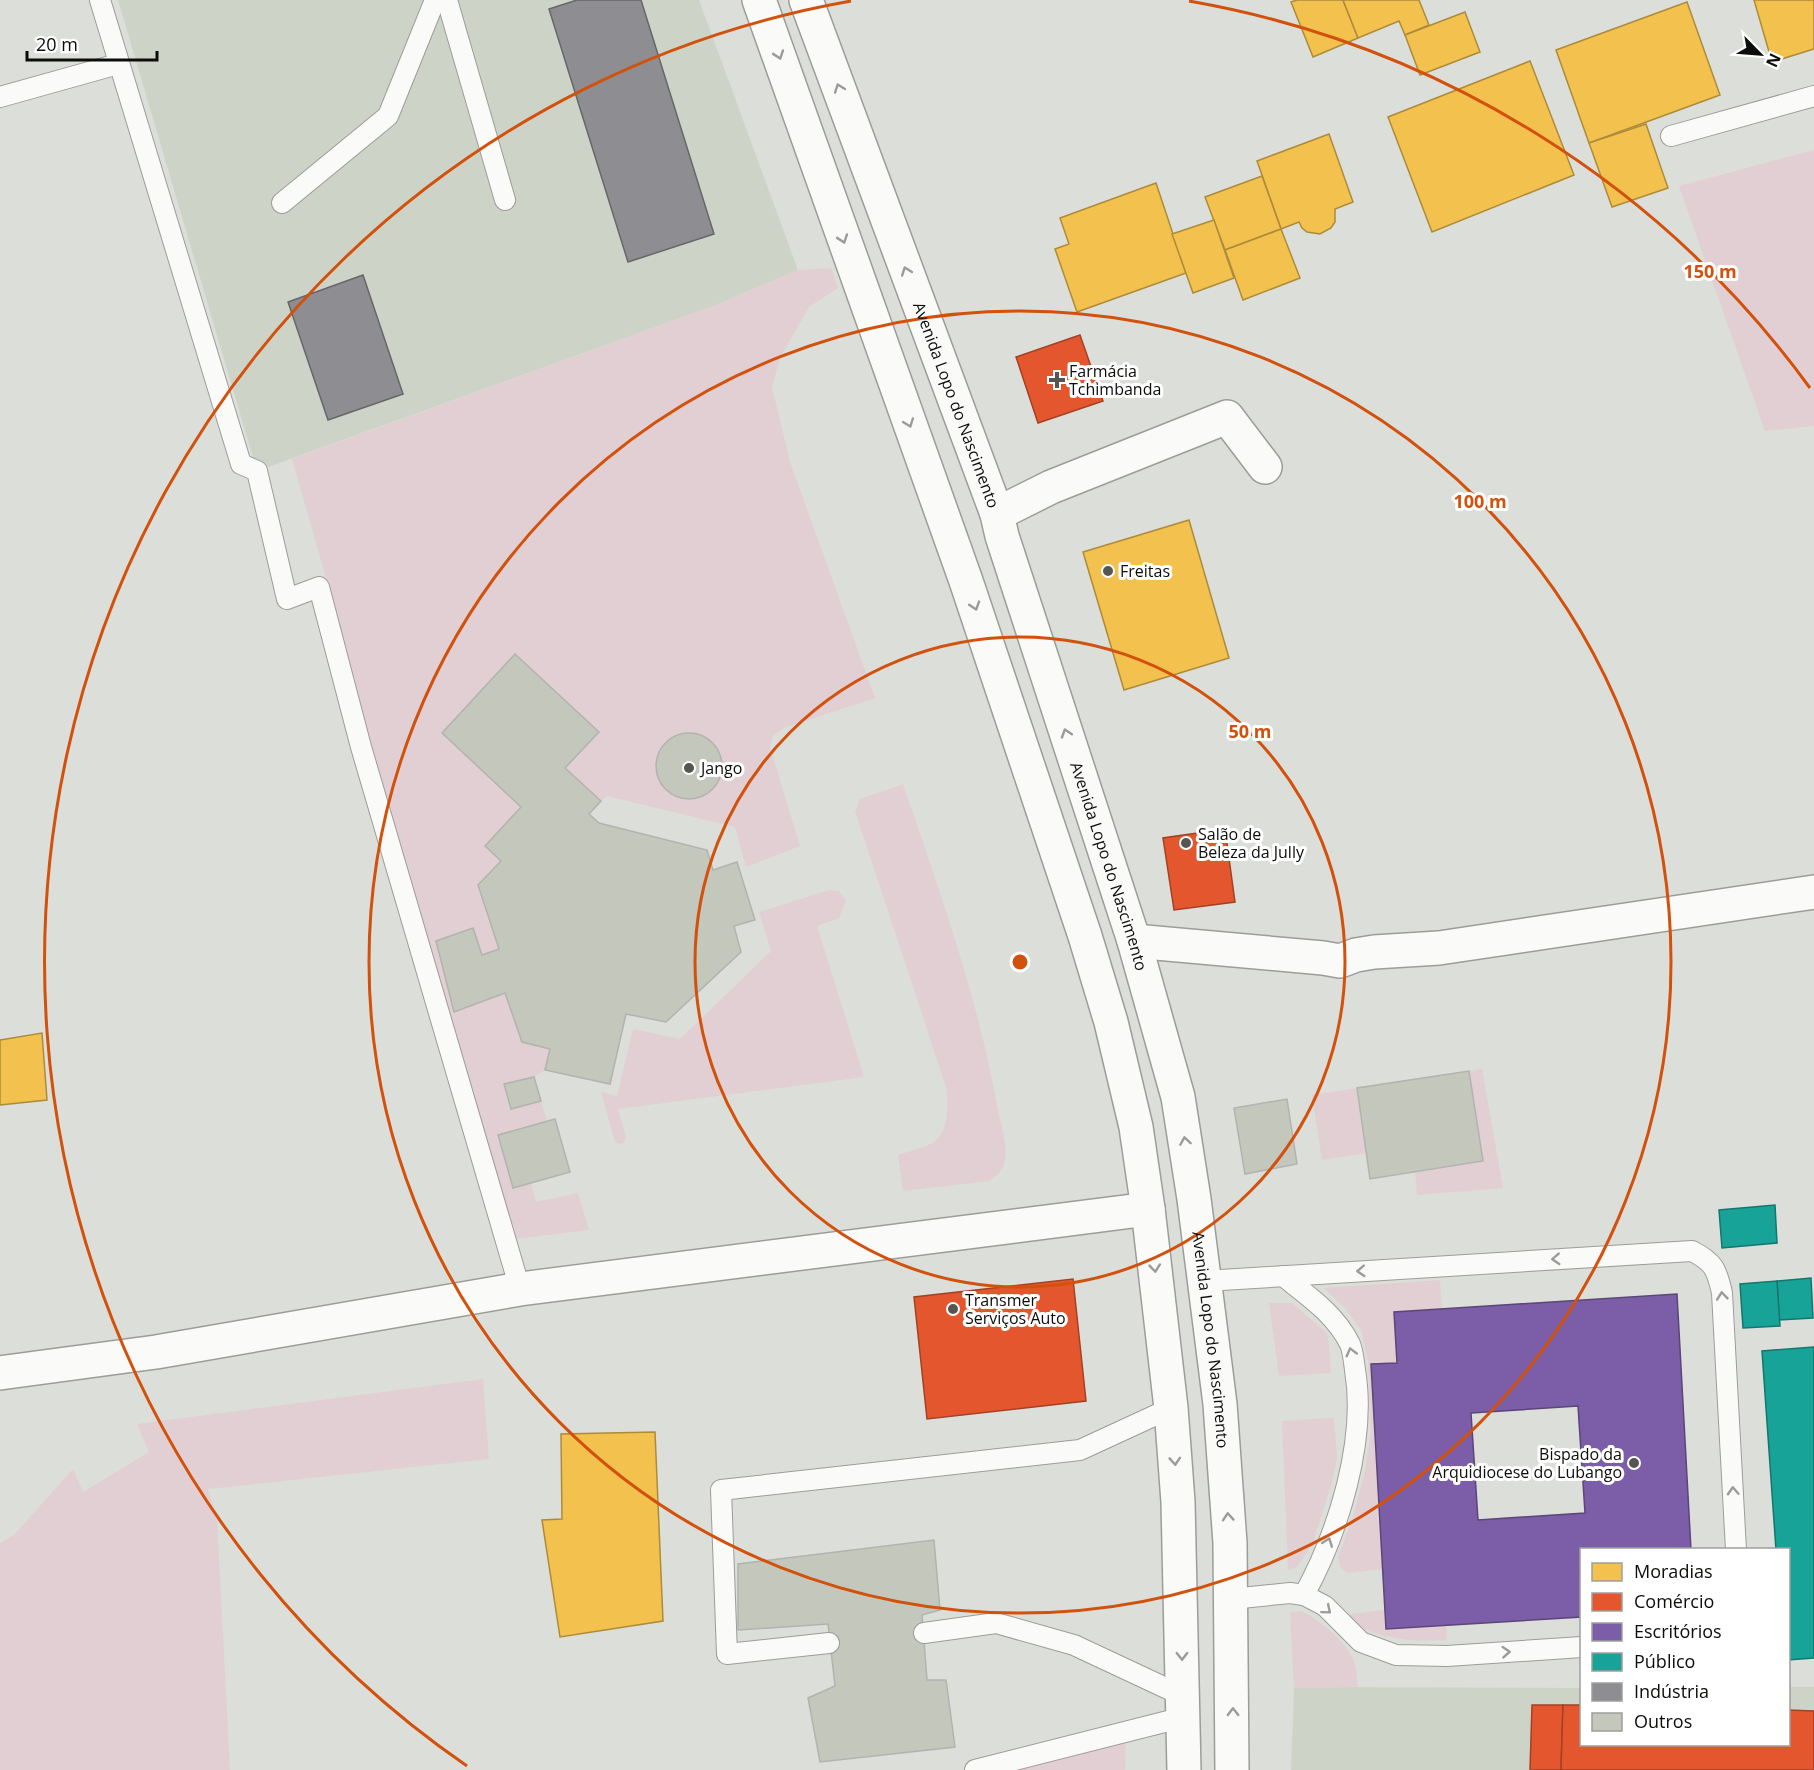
<svg xmlns="http://www.w3.org/2000/svg" width="1814" height="1770" font-family="'Open Sans',sans-serif">
  <style>
    .built { fill: #ced3c7 }
    .green { fill: #e2cfd3 }
    .homes { fill: #f2c14e; stroke: #ad8b3a; stroke-width: 1.5 }
    .shops { fill: #e4572e; stroke: #a34123; stroke-width: 1.5 }
    .offices { fill: #7b5ea7; stroke: #5a4678; stroke-width: 1.5; fill-rule: evenodd }
    .public { fill: #17a398; stroke: #14766d; stroke-width: 1.5 }
    .industry { fill: #8d8d92; stroke: #666769; stroke-width: 1.5 }
    .building { fill: #c3c7bc; stroke: #b2b3af; stroke-width: 1.5 }
    .lines { fill: none; stroke-linecap: round; stroke-linejoin: round }
    .lane-casing { stroke: #9c9d99; stroke-width: 22 }
    .street-casing { stroke: #9c9d99; stroke-width: 36 }
    .primary-casing { stroke: #9c9d99; stroke-width: 36 }
    .lane { stroke: #fafaf9; stroke-width: 20 }
    .street { stroke: #fafaf9; stroke-width: 33 }
    .primary { stroke: #fafaf9; stroke-width: 33 }
    .oneway { stroke: #9b9b99 }
    .ring { fill: none; stroke: #d2510c; stroke-width: 3 }
    .poi-dot { fill: #555652; stroke: #fff; stroke-width: 2 }
    .labels { text-anchor: middle; stroke-width: 6; stroke-linejoin: round; paint-order: stroke }
    .poi-label { font-size: 16px; fill: #0c0d0a; stroke: #fff; text-anchor: start }
    .street-label { font-size: 16px; fill: #0c0d0a; stroke: #fff }
    .centre { fill: #d2510c; stroke: #fff; stroke-width: 3 }
    .ring-label { font-size: 18px; text-anchor: middle; font-weight: bold; fill: #d2510c; stroke: #fff; stroke-width: 6; stroke-linejoin: round; paint-order: stroke }
  </style>
  <rect width="100%" height="100%" fill="#dcded9"/>
  <g class="built">
    <path d="M 118,0 L 699,0 L 798,270 L 716,305 L 257,471 Z"/>
    <path d="M 1350,1687 L 1581,1688 L 1582,1744 L 1788,1744 L 1789,1687 L 1814,1687 L 1814,1770 L 1291,1770 L 1294,1688 Z"/>
  </g>
  <g class="green">
    <path d="M 1814,150 L 1814,426 L 1765,431 L 1679,186 Z"/>
    <path d="M 831,268 L 838,288 L 809,307 L 780,358 L 772,387 L 790,462 L 875,698 L 784,728 L 773,736 L 770,747 L 800,846 L 746,867 L 735,827 L 607,796 L 601,801 L 565,768 L 599,731 L 515,654 L 442,733 L 521,807 L 485,846 L 501,861 L 478,885 L 499,949 L 482,955 L 473,929 L 436,942 L 505,993 L 522,1042 L 550,1049 L 545,1070 L 534,1077 L 504,1085 L 511,1109 L 541,1101 L 547,1121 L 498,1135 L 513,1188 L 531,1183 L 536,1202 L 578,1193 L 589,1230 L 515,1239 L 388,811 L 346,648 L 292,459 L 716,305 L 798,270 Z"/>
    <path d="M 903,784 C 939,889 977,995 997,1105 C 1000,1123 1009,1146 1004,1164 C 1002,1172 996,1176 989,1181 L 903,1191 L 898,1155 C 909,1151 925,1148 934,1142 C 950,1130 948,1104 946,1087 L 855,811 L 860,799 Z"/>
    <path d="M 829,890 L 839,891 L 846,900 L 839,918 L 817,926 L 864,1077 L 618,1109 L 626,1137 L 624,1143 L 619,1144 L 615,1142 L 601,1092 L 617,1096 L 633,1029 L 680,1039 L 771,951 L 759,912 Z"/>
    <path d="M 1482,1069 L 1503,1188 L 1417,1195 L 1415,1172 L 1483,1161 L 1469,1071 Z"/>
    <path d="M 1357,1088 L 1366,1153 L 1322,1160 L 1312,1095 Z"/>
    <path d="M 1440,1280 L 1442,1309 L 1394,1312 L 1397,1363 L 1371,1364 L 1383,1569 L 1348,1573 L 1340,1567 L 1338,1557 L 1353,1517 L 1365,1471 L 1371,1431 L 1368,1362 L 1361,1330 L 1345,1308 L 1324,1288 Z"/>
    <path d="M 1269,1303 L 1292,1303 L 1328,1334 L 1331,1373 L 1279,1376 Z"/>
    <path d="M 483,1379 L 489,1459 L 208,1489 L 217,1519 L 230,1770 L 0,1770 L 0,1543 L 14,1535 L 73,1469 L 83,1492 L 149,1452 L 137,1424 Z"/>
    <path d="M 1327,1418 L 1334,1418 L 1337,1458 L 1331,1486 L 1312,1545 L 1297,1567 L 1288,1570 L 1282,1421 Z"/>
    <path d="M 1384,1610 L 1386,1629 L 1446,1625 L 1447,1640 C 1413,1642 1377,1640 1349,1620 L 1351,1614 Z"/>
    <path d="M 1301,1611 C 1322,1622 1342,1638 1353,1659 C 1357,1667 1357,1679 1358,1687 L 1294,1688 L 1290,1612 Z"/>
    <path d="M 1126,1743 L 1125,1770 L 1014,1770 Z"/>
  </g>
  <g class="homes">
    <path d="M 1297,0 L 1343,0 L 1358,38 L 1313,57 L 1291,2 Z"/>
    <path d="M 1343,0 L 1419,0 L 1429,25 L 1405,35 L 1399,21 L 1358,38 Z"/>
    <path d="M 1754,0 L 1814,0 L 1814,49 L 1772,62 Z"/>
    <path d="M 1687,2 L 1720,95 L 1589,143 L 1556,50 Z"/>
    <path d="M 1465,12 L 1480,52 L 1420,75 L 1405,35 Z"/>
    <path d="M 1530,61 L 1574,175 L 1432,232 L 1388,117 Z"/>
    <path d="M 1646,124 L 1668,188 L 1612,207 L 1589,143 Z"/>
    <path d="M 1329,134 L 1353,202 L 1335,209 L 1335,222 L 1331,228 L 1320,234 L 1307,232 L 1302,228 L 1299,222 L 1281,229 L 1257,161 Z"/>
    <path d="M 1262,176 L 1281,229 L 1225,250 L 1205,197 Z"/>
    <path d="M 1156,183 L 1186,273 L 1077,312 L 1055,249 L 1069,244 L 1060,218 Z"/>
    <path d="M 1214,220 L 1234,278 L 1193,293 L 1172,234 Z"/>
    <path d="M 1281,229 L 1300,278 L 1243,300 L 1225,250 Z"/>
    <path d="M 1189,520 L 1229,658 L 1124,690 L 1083,552 Z"/>
    <path d="M 42,1033 L 47,1100 L 0,1105 L 0,1040 Z"/>
    <path d="M 655,1432 L 663,1621 L 560,1637 L 542,1520 L 562,1519 L 561,1434 Z"/>
  </g>
  <g class="shops">
    <path d="M 1080,335 L 1103,401 L 1038,423 L 1016,357 Z"/>
    <path d="M 1225,829 L 1235,902 L 1174,910 L 1163,838 Z"/>
    <path d="M 1073,1279 L 1086,1401 L 927,1419 L 914,1297 Z"/>
    <path d="M 1532,1705 L 1563,1705 L 1561,1770 L 1530,1770 Z"/>
    <path d="M 1563,1705 L 1582,1705 L 1582,1744 L 1788,1744 L 1788,1710 L 1814,1711 L 1814,1770 L 1561,1770 Z"/>
  </g>
  <path class="offices" d="M 1677,1294 L 1691,1550 L 1582,1550 L 1582,1617 L 1386,1629 L 1371,1364 L 1397,1363 L 1394,1312 ZM 1578,1406 L 1585,1513 L 1478,1520 L 1471,1413 Z"/>
  <g class="public">
    <path d="M 1775,1205 L 1777,1243 L 1722,1248 L 1719,1210 Z"/>
    <path d="M 1811,1278 L 1813,1318 L 1779,1320 L 1777,1281 Z"/>
    <path d="M 1777,1281 L 1780,1326 L 1743,1328 L 1740,1284 Z"/>
    <path d="M 1814,1347 L 1814,1658 L 1788,1660 L 1788,1550 L 1776,1550 L 1762,1351 Z"/>
  </g>
  <g class="industry">
    <path d="M 577,0 L 641,0 L 714,234 L 628,262 L 549,9 Z"/>
    <path d="M 363,275 L 403,394 L 328,420 L 288,302 Z"/>
  </g>
  <g class="building">
    <path d="M 515,654 L 599,732 L 565,768 L 601,801 L 589,814 L 599,823 L 707,850 L 713,870 L 737,862 L 755,920 L 734,926 L 741,952 L 666,1022 L 626,1014 L 610,1084 L 545,1070 L 550,1049 L 522,1042 L 505,993 L 454,1012 L 436,941 L 473,928 L 482,955 L 499,949 L 478,885 L 501,861 L 485,846 L 521,807 L 442,733 Z"/>
    <circle cx="689" cy="766" r="33"/>
    <path d="M 1469,1071 L 1483,1161 L 1370,1179 L 1357,1088 Z"/>
    <path d="M 534,1077 L 541,1101 L 511,1109 L 504,1084 Z"/>
    <path d="M 1287,1099 L 1297,1164 L 1245,1174 L 1234,1108 Z"/>
    <path d="M 555,1119 L 570,1172 L 513,1188 L 498,1135 Z"/>
    <path d="M 934,1540 L 940,1610 L 922,1615 L 927,1680 L 946,1680 L 955,1747 L 820,1762 L 808,1698 L 835,1686 L 828,1624 L 738,1630 L 738,1564 Z"/>
  </g>
  <g class="lines">
    <g class="lane-casing">
      <g id="lane">
        <path d="M 100,0 L 241,464 L 257,471 L 287,599 L 319,587 L 361,747 L 520,1289"/>
        <path d="M 447,0 L 505,200"/>
        <path d="M 0,97 L 118,64"/>
        <path d="M 1671,136 L 1814,96"/>
        <path d="M 282,203 L 388,116 L 435,0"/>
        <path d="M 1283,1276 C 1308,1296 1335,1314 1350,1344 C 1353,1351 1354,1362 1355,1370 C 1367,1441 1338,1533 1304,1595"/>
        <path d="M 1205,1281 L 1692,1251 C 1714,1262 1717,1270 1722,1293 L 1736,1550"/>
        <path d="M 1231,1599 L 1290,1593 L 1304,1595 L 1325,1606 L 1361,1642 L 1396,1655 L 1447,1656 L 1582,1647"/>
        <path d="M 924,1633 L 996,1623 L 1074,1645 L 1183,1696"/>
        <path d="M 829,1643 L 727,1654 L 721,1490 L 1080,1450 L 1171,1408"/>
        <path d="M 975,1770 L 1184,1717"/>
      </g>
    </g>
    <g class="street-casing">
      <g id="street">
        <path d="M 997,514 L 1051,487 L 1227,417 L 1265,467"/>
        <path d="M 1134,941 L 1323,958 L 1340,961 L 1356,955 L 1374,952 L 1439,948 L 1814,892"/>
        <path d="M 0,1373 L 156,1352 L 520,1289 L 1148,1209"/>
      </g>
    </g>
    <g class="primary-casing">
      <g id="primary">
        <path d="M 759,0 L 966,581 L 1085,936 L 1111,1022 L 1136,1127 L 1148,1209 L 1171,1408 L 1178,1502 L 1184,1770"/>
        <path id="s1" d="M 806,0 L 997,514 L 1002,536 L 1134,941 L 1178,1097 L 1194,1199 L 1220,1404 L 1230,1543 L 1232,1770"/>
      </g>
    </g>
    <use href="#lane" class="lane"/>
    <use href="#street" class="street"/>
    <use href="#primary" class="primary"/>
  </g>
  <defs><path id="oneway-chevron" d="M-2-3.5L2.5 0L-2 3.5" fill="none" stroke-width="1.6" stroke-linecap="round" stroke-linejoin="round" transform="scale(1.5)"/></defs>
  <g class="oneway">
    <use href="#oneway-chevron" transform="translate(779 55) rotate(71)"/>
    <use href="#oneway-chevron" transform="translate(839 88) rotate(-110)"/>
    <use href="#oneway-chevron" transform="translate(843 239) rotate(71)"/>
    <use href="#oneway-chevron" transform="translate(906 271) rotate(-110)"/>
    <use href="#oneway-chevron" transform="translate(909 423) rotate(70)"/>
    <use href="#oneway-chevron" transform="translate(975 606) rotate(72)"/>
    <use href="#oneway-chevron" transform="translate(1066 733) rotate(-108)"/>
    <use href="#oneway-chevron" transform="translate(1185 1141) rotate(-99)"/>
    <use href="#oneway-chevron" transform="translate(1556 1259) rotate(177)"/>
    <use href="#oneway-chevron" transform="translate(1155 1268) rotate(84)"/>
    <use href="#oneway-chevron" transform="translate(1361 1271) rotate(177)"/>
    <use href="#oneway-chevron" transform="translate(1722 1296) rotate(-96)"/>
    <use href="#oneway-chevron" transform="translate(1351 1352) rotate(-105)"/>
    <use href="#oneway-chevron" transform="translate(1175 1461) rotate(86)"/>
    <use href="#oneway-chevron" transform="translate(1733 1491) rotate(-93)"/>
    <use href="#oneway-chevron" transform="translate(1228 1517) rotate(-94)"/>
    <use href="#oneway-chevron" transform="translate(1328 1542) rotate(-69)"/>
    <use href="#oneway-chevron" transform="translate(1327 1610) rotate(40)"/>
    <use href="#oneway-chevron" transform="translate(1506 1652) rotate(-4)"/>
    <use href="#oneway-chevron" transform="translate(1182 1656) rotate(89)"/>
    <use href="#oneway-chevron" transform="translate(1233 1712) rotate(-91)"/>
  </g>
  <g class="ring">
    <circle cx="1020" cy="962" r="325"/>
    <circle cx="1020" cy="962" r="651"/>
    <path d="M467 1766A976 976 0 0 1 851 1M1189 1A976 976 0 0 1 1810 388"/>
  </g>
  <g class="poi-dot">
    <path d="M1054 371h6v6h6v6h-6v6h-6v-6h-6v-6h6z"/>
    <circle cx="1108" cy="571" r="6"/>
    <circle cx="689" cy="768" r="6"/>
    <circle cx="1186" cy="843" r="6"/>
    <circle cx="953" cy="1309" r="6"/>
    <circle cx="1634" cy="1463" r="6"/>
  </g>
  <g class="labels">
    <g class="poi-label">
      <text x="1069" y="377">Farmácia<tspan x="1069" dy="18">Tchimbanda</tspan></text>
      <text x="1120" y="577">Freitas</text>
      <text x="701" y="774">Jango</text>
      <text x="1198" y="840">Salão de<tspan x="1198" dy="18">Beleza da Jully</tspan></text>
      <text x="965" y="1306">Transmer<tspan x="965" dy="18">Serviços Auto</tspan></text>
      <text x="1622" y="1460" text-anchor="end">Bispado da<tspan x="1622" dy="18">Arquidiocese do Lubango</tspan></text>
    </g>
    <g class="street-label">
      <text dy="6" stroke="none"><textPath href="#s1" startOffset="432">Avenida Lopo do Nascimento</textPath></text>
      <text dy="6" stroke="none"><textPath href="#s1" startOffset="918">Avenida Lopo do Nascimento</textPath></text>
      <text dy="6" stroke="none"><textPath href="#s1" startOffset="1404">Avenida Lopo do Nascimento</textPath></text>
    </g>
  </g>
  <circle cx="1020" cy="962" r="9" class="centre"/>
  <g class="ring-label">
    <text x="1710" y="278">150 m</text>
    <text x="1480" y="508">100 m</text>
    <text x="1250" y="738">50 m</text>
  </g>
  <rect x="1580" y="1548" width="210" height="198" fill="#ffffff" stroke="#9e9e9d" stroke-width="1.5"/>
  <rect x="1592" y="1563" width="30" height="18" fill="#f2c14e" stroke="#9e9e9d" stroke-width="1.5"/>
  <text x="1634" y="1578" font-size="18" fill="#0c0d0a">Moradias</text>
  <rect x="1592" y="1593" width="30" height="18" fill="#e4572e" stroke="#9e9e9d" stroke-width="1.5"/>
  <text x="1634" y="1608" font-size="18" fill="#0c0d0a">Comércio</text>
  <rect x="1592" y="1623" width="30" height="18" fill="#7b5ea7" stroke="#9e9e9d" stroke-width="1.5"/>
  <text x="1634" y="1638" font-size="18" fill="#0c0d0a">Escritórios</text>
  <rect x="1592" y="1653" width="30" height="18" fill="#17a398" stroke="#9e9e9d" stroke-width="1.5"/>
  <text x="1634" y="1668" font-size="18" fill="#0c0d0a">Público</text>
  <rect x="1592" y="1683" width="30" height="18" fill="#8d8d92" stroke="#9e9e9d" stroke-width="1.5"/>
  <text x="1634" y="1698" font-size="18" fill="#0c0d0a">Indústria</text>
  <rect x="1592" y="1713" width="30" height="18" fill="#c3c7bc" stroke="#9e9e9d" stroke-width="1.5"/>
  <text x="1634" y="1728" font-size="18" fill="#0c0d0a">Outros</text>
  <g transform="translate(1760 54) rotate(115)" stroke="#ffffff" stroke-width="4.5" paint-order="stroke">
  <path d="M0-4.5L10 22L0 15L-10 22Z" fill="#0c0d0a"/>
  <text y="-9" font-size="16" font-weight="bold" text-anchor="middle" fill="#0c0d0a">N</text>
  </g>
  <path d="M27 51v9h130v-9" fill="none" stroke="#0c0d0a" stroke-width="3"/>
  <text x="36" y="51" font-size="18" fill="#0c0d0a" stroke="#ffffff" stroke-width="4.5" paint-order="stroke">20 m</text>
</svg>
